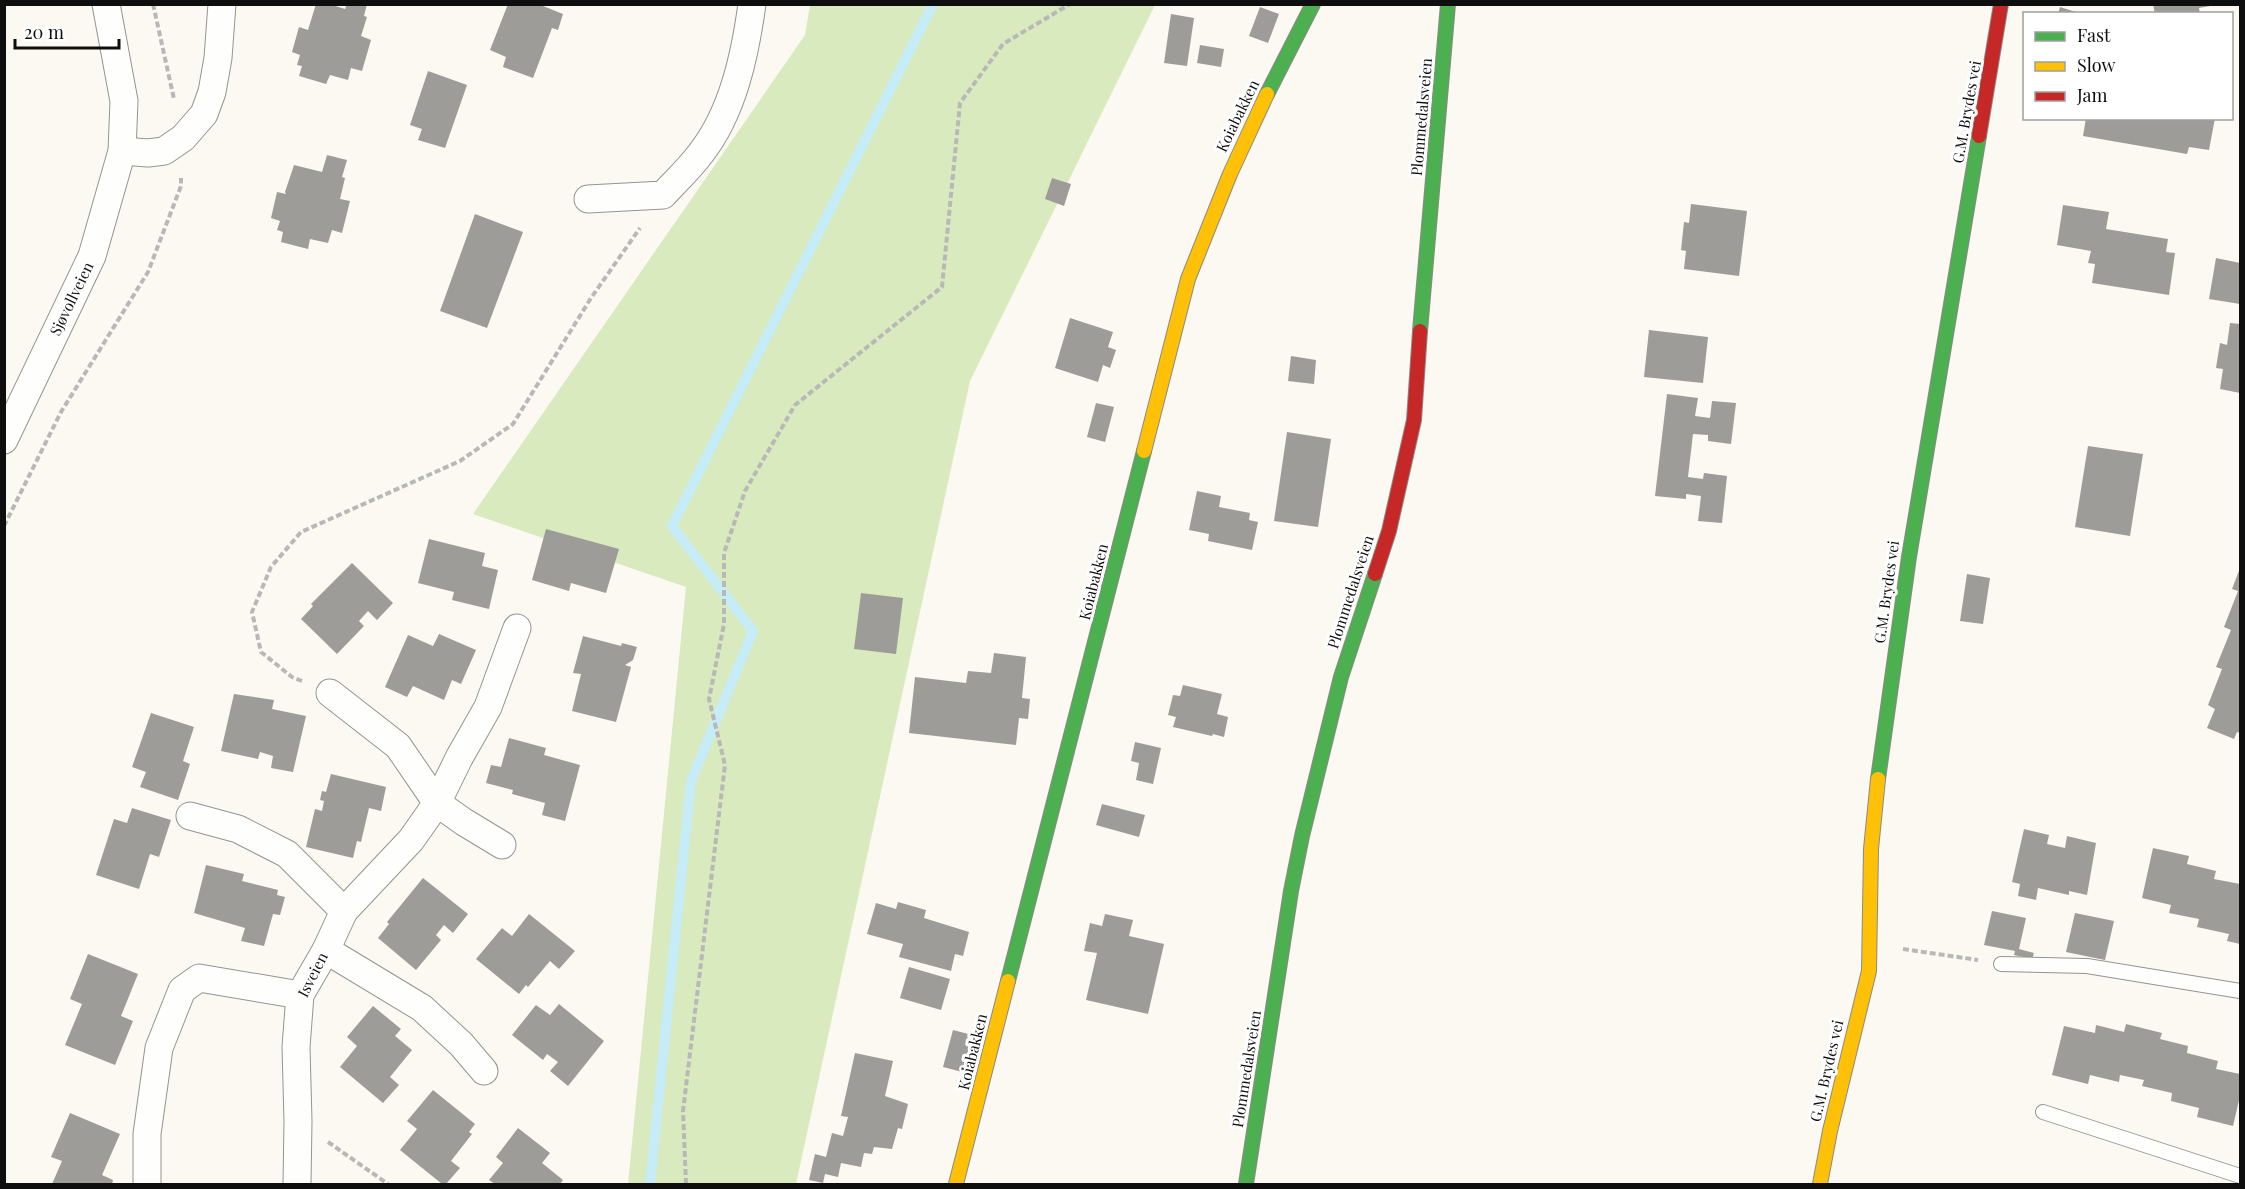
<svg xmlns="http://www.w3.org/2000/svg" width="2245" height="1189" font-family="'Playfair Display',serif">
  <style>
    .forest { fill: #d9eabe }
    .lines { fill: none; stroke-linecap: round; stroke-linejoin: round }
    .stream { stroke: #c6ecf8; stroke-width: 10 }
    .building { fill: #9e9c98 }
    .lane-casing { stroke: #959491; stroke-width: 16 }
    .street-casing { stroke: #959491; stroke-width: 29 }
    .fast-casing { stroke: #8b8a87; stroke-width: 16 }
    .slow-casing { stroke: #8b8a87; stroke-width: 16 }
    .jam-casing { stroke: #8b8a87; stroke-width: 16 }
    .path { stroke: #b8b8b6; stroke-width: 4; stroke-dasharray: 6 3; stroke-linecap: butt }
    .lane { stroke: #fefefd; stroke-width: 14 }
    .street { stroke: #fefefd; stroke-width: 27 }
    .fast { stroke: #4caf50; stroke-width: 14 }
    .slow { stroke: #ffc107; stroke-width: 14 }
    .jam { stroke: #c62828; stroke-width: 14 }
    .labels { text-anchor: middle; stroke-width: 6; stroke-linejoin: round; paint-order: stroke }
    .street-label { font-size: 15px; fill: #0e0e0e; stroke: #fff }
  </style>
  <rect width="100%" height="100%" fill="#fbf9f2"/>
  <path class="forest" d="M 810,5 L 1155,5 L 970,381 L 796,1184 L 628,1184 L 686,587 L 473,514 L 805,35 Z"/>
  <g class="lines">
    <path class="stream" d="M 650,1184 L 691,781 L 753,631 L 672,526 L 933,4"/>
  </g>
  <g class="building">
    <path d="M 316,4 L 329,4 L 345,9 L 347,4 L 367,4 L 364,16 L 367,17 L 361,36 L 371,40 L 362,71 L 351,68 L 348,80 L 330,75 L 326,84 L 299,76 L 302,66 L 297,65 L 300,55 L 292,52 L 299,27 L 308,30 Z"/>
    <path d="M 508,4 L 538,4 L 563,14 L 558,30 L 552,28 L 533,78 L 503,67 L 506,57 L 490,50 Z"/>
    <path d="M 2153,4 L 2210,4 L 2210,6 L 2199,8 L 2200,14 L 2155,14 Z"/>
    <path d="M 1260,7 L 1279,14 L 1268,43 L 1249,36 Z"/>
    <path d="M 2060,7 L 2079,13 L 2078,14 L 2058,14 Z"/>
    <path d="M 1171,14 L 1194,18 L 1187,66 L 1164,63 Z"/>
    <path d="M 1200,45 L 1224,49 L 1221,67 L 1197,63 Z"/>
    <path d="M 428,71 L 467,85 L 445,148 L 418,140 L 422,129 L 410,125 Z"/>
    <path d="M 2086,118 L 2215,118 L 2209,150 L 2189,147 L 2187,154 L 2083,136 Z"/>
    <path d="M 327,155 L 347,160 L 342,177 L 345,178 L 340,199 L 350,201 L 342,233 L 332,230 L 328,243 L 310,239 L 308,249 L 281,242 L 283,232 L 277,230 L 280,221 L 271,218 L 277,192 L 286,194 L 285,192 L 294,165 L 322,172 Z"/>
    <path d="M 1052,178 L 1071,184 L 1064,206 L 1045,199 Z"/>
    <path d="M 1691,204 L 1747,211 L 1739,276 L 1684,269 L 1686,251 L 1681,250 L 1684,222 L 1689,223 Z"/>
    <path d="M 2063,205 L 2109,212 L 2106,229 L 2168,239 L 2166,252 L 2175,253 L 2169,295 L 2092,283 L 2095,264 L 2088,263 L 2091,251 L 2057,245 Z"/>
    <path d="M 475,214 L 523,232 L 487,328 L 440,311 Z"/>
    <path d="M 2216,258 L 2240,263 L 2240,304 L 2209,299 Z"/>
    <path d="M 1070,318 L 1113,332 L 1108,347 L 1116,350 L 1110,368 L 1103,365 L 1098,382 L 1055,368 Z"/>
    <path d="M 2230,323 L 2240,324 L 2240,393 L 2220,389 L 2223,369 L 2216,368 L 2220,343 L 2227,345 Z"/>
    <path d="M 1649,330 L 1708,337 L 1703,383 L 1644,377 Z"/>
    <path d="M 1291,356 L 1316,360 L 1314,384 L 1288,381 Z"/>
    <path d="M 1667,394 L 1698,398 L 1695,416 L 1710,418 L 1712,401 L 1736,403 L 1731,444 L 1708,441 L 1708,435 L 1693,434 L 1688,477 L 1703,479 L 1704,473 L 1727,476 L 1722,523 L 1698,521 L 1701,496 L 1686,494 L 1686,499 L 1655,496 Z"/>
    <path d="M 1096,403 L 1114,407 L 1105,442 L 1087,437 Z"/>
    <path d="M 1287,432 L 1331,439 L 1318,527 L 1274,521 Z"/>
    <path d="M 2088,446 L 2143,454 L 2130,536 L 2075,527 Z"/>
    <path d="M 1197,491 L 1221,496 L 1219,507 L 1250,513 L 1249,520 L 1258,522 L 1252,550 L 1208,541 L 1209,534 L 1189,530 Z"/>
    <path d="M 546,529 L 619,549 L 606,593 L 571,583 L 569,591 L 532,580 Z"/>
    <path d="M 429,539 L 485,553 L 482,566 L 498,570 L 489,609 L 452,600 L 454,592 L 418,583 Z"/>
    <path d="M 352,563 L 393,603 L 377,620 L 368,611 L 359,621 L 364,626 L 337,654 L 301,619 L 313,606 L 311,604 Z"/>
    <path d="M 2240,568 L 2240,733 L 2237,732 L 2234,739 L 2207,728 L 2215,709 L 2208,705 L 2222,669 L 2216,667 L 2231,630 L 2224,627 L 2238,591 L 2232,589 Z"/>
    <path d="M 1967,574 L 1990,578 L 1983,624 L 1960,621 Z"/>
    <path d="M 861,593 L 903,598 L 896,654 L 854,649 Z"/>
    <path d="M 439,634 L 476,650 L 461,684 L 452,680 L 444,700 L 413,686 L 407,697 L 385,687 L 408,635 L 433,646 Z"/>
    <path d="M 583,636 L 621,646 L 622,643 L 637,647 L 633,660 L 625,665 L 631,667 L 616,722 L 572,711 L 581,674 L 573,673 Z"/>
    <path d="M 994,653 L 1026,657 L 1022,698 L 1030,699 L 1028,719 L 1019,718 L 1016,745 L 909,733 L 915,677 L 966,683 L 968,671 L 991,673 Z"/>
    <path d="M 1183,685 L 1222,694 L 1217,714 L 1228,717 L 1224,737 L 1213,734 L 1212,736 L 1173,727 L 1176,717 L 1168,715 L 1173,695 L 1180,696 Z"/>
    <path d="M 234,694 L 274,700 L 272,709 L 306,716 L 293,772 L 271,768 L 273,756 L 260,752 L 258,759 L 221,751 Z"/>
    <path d="M 151,713 L 194,727 L 183,761 L 190,764 L 178,800 L 140,787 L 146,772 L 132,767 Z"/>
    <path d="M 509,738 L 546,748 L 544,755 L 580,765 L 565,821 L 542,815 L 545,803 L 512,794 L 513,790 L 486,783 L 491,765 L 501,767 Z"/>
    <path d="M 1135,742 L 1161,748 L 1153,784 L 1136,780 L 1139,763 L 1131,761 Z"/>
    <path d="M 331,774 L 386,787 L 381,811 L 369,808 L 361,842 L 357,841 L 353,858 L 306,847 L 315,809 L 322,811 L 324,801 L 320,800 L 322,791 L 326,792 Z"/>
    <path d="M 1102,804 L 1145,815 L 1139,837 L 1096,825 Z"/>
    <path d="M 132,808 L 171,820 L 159,857 L 150,854 L 139,889 L 96,875 L 114,819 L 127,823 Z"/>
    <path d="M 2024,829 L 2049,835 L 2047,844 L 2065,848 L 2067,836 L 2096,843 L 2087,895 L 2069,891 L 2069,895 L 2038,888 L 2036,900 L 2018,896 L 2020,884 L 2012,882 Z"/>
    <path d="M 2153,848 L 2189,856 L 2187,864 L 2216,871 L 2214,879 L 2240,884 L 2240,944 L 2227,941 L 2229,934 L 2197,927 L 2199,919 L 2169,913 L 2171,905 L 2142,898 Z"/>
    <path d="M 206,865 L 244,874 L 242,881 L 278,890 L 277,895 L 285,897 L 280,915 L 273,914 L 264,946 L 241,941 L 245,928 L 194,913 Z"/>
    <path d="M 423,878 L 468,914 L 453,933 L 444,925 L 436,935 L 441,940 L 416,970 L 378,938 L 389,924 L 387,922 Z"/>
    <path d="M 898,902 L 926,910 L 924,918 L 969,932 L 963,956 L 955,954 L 951,971 L 899,957 L 903,944 L 867,934 L 876,903 L 896,909 Z"/>
    <path d="M 1992,911 L 2026,918 L 2019,949 L 2034,953 L 2032,959 L 2014,955 L 2015,951 L 1984,945 Z"/>
    <path d="M 2075,913 L 2114,921 L 2105,960 L 2066,952 Z"/>
    <path d="M 529,914 L 575,951 L 559,969 L 550,961 L 528,987 L 526,985 L 519,994 L 476,959 L 502,928 L 512,936 Z"/>
    <path d="M 1105,914 L 1133,920 L 1129,936 L 1164,944 L 1148,1014 L 1086,1000 L 1097,953 L 1084,951 L 1090,923 L 1102,926 Z"/>
    <path d="M 88,954 L 138,974 L 121,1016 L 133,1021 L 115,1065 L 65,1045 L 82,1004 L 70,999 Z"/>
    <path d="M 909,967 L 950,979 L 941,1010 L 900,998 Z"/>
    <path d="M 559,1004 L 604,1041 L 568,1086 L 550,1071 L 558,1062 L 547,1054 L 543,1060 L 512,1035 L 536,1005 L 550,1015 Z"/>
    <path d="M 373,1006 L 401,1029 L 395,1036 L 412,1050 L 390,1077 L 399,1085 L 383,1103 L 340,1067 L 357,1046 L 347,1037 Z"/>
    <path d="M 2126,1024 L 2162,1033 L 2160,1039 L 2188,1046 L 2187,1053 L 2218,1061 L 2216,1069 L 2240,1074 L 2240,1096 L 2233,1126 L 2197,1117 L 2199,1108 L 2171,1101 L 2172,1093 L 2142,1086 L 2144,1080 L 2120,1075 L 2119,1082 L 2090,1075 L 2088,1084 L 2052,1075 L 2064,1026 L 2095,1033 L 2096,1025 L 2124,1032 Z"/>
    <path d="M 953,1030 L 976,1036 L 966,1073 L 943,1067 Z"/>
    <path d="M 855,1053 L 893,1061 L 885,1096 L 908,1104 L 902,1129 L 898,1128 L 892,1149 L 874,1147 L 872,1154 L 864,1153 L 861,1167 L 841,1163 L 838,1177 L 825,1174 L 823,1183 L 809,1180 L 815,1154 L 826,1157 L 832,1133 L 843,1136 L 848,1117 L 841,1116 Z"/>
    <path d="M 433,1090 L 475,1124 L 469,1132 L 472,1134 L 451,1161 L 460,1168 L 446,1184 L 442,1184 L 400,1150 L 417,1129 L 407,1121 Z"/>
    <path d="M 70,1113 L 120,1134 L 102,1175 L 113,1180 L 112,1184 L 52,1184 L 62,1161 L 51,1157 Z"/>
    <path d="M 518,1128 L 550,1153 L 542,1163 L 563,1180 L 560,1184 L 495,1184 L 489,1180 L 503,1163 L 496,1157 Z"/>
  </g>
  <g class="lines">
    <g class="lane-casing">
      <g id="lane">
        <path d="M 2001,964 L 2087,966 L 2240,991"/>
        <path d="M 2043,1112 L 2240,1176"/>
      </g>
    </g>
    <g class="street-casing">
      <g id="street">
        <path d="M 122,151 L 148,153 L 164,151 L 183,138 L 204,114 L 212,92 L 218,58 L 222,4"/>
        <path d="M 588,199 L 663,195 C 676,181 690,168 701,153 C 733,112 745,55 752,4"/>
        <path d="M 4,440 L 92,256 L 122,151 L 124,101 L 106,4"/>
        <path d="M 330,693 L 398,746 L 437,803 L 464,822 L 502,845"/>
        <path d="M 190,816 L 238,829 L 287,854 L 344,911"/>
        <path d="M 326,950 L 422,1008 L 461,1044 L 484,1071"/>
        <path d="M 147,1184 L 147,1134 L 159,1048 L 182,990 L 199,978 L 300,995"/>
        <path d="M 297,1184 L 298,1121 L 296,1047 L 300,995 L 326,950 L 344,911 L 411,840 L 437,803 L 459,758 L 488,707 L 517,628"/>
      </g>
    </g>
    <g class="fast-casing">
      <g id="fast">
        <path d="M 1267,94 L 1313,4"/>
        <path d="M 1420,331 L 1448,4"/>
        <path d="M 1878,779 L 1909,557 L 1979,136"/>
        <path d="M 1008,981 L 1144,451"/>
        <path d="M 1246,1184 L 1291,891 L 1302,836 L 1341,677 L 1375,574"/>
      </g>
    </g>
    <g class="slow-casing">
      <g id="slow">
        <path d="M 1144,451 L 1188,279 L 1230,174 L 1267,94"/>
        <path d="M 956,1184 L 1008,981"/>
        <path d="M 1820,1184 L 1830,1131 L 1869,971 L 1871,849 L 1878,779"/>
      </g>
    </g>
    <g class="jam-casing">
      <g id="jam">
        <path d="M 1979,136 L 2001,4"/>
        <path d="M 1375,574 L 1389,531 L 1414,420 L 1420,331"/>
      </g>
    </g>
    <g class="path">
      <path d="M 153,4 L 174,99"/>
      <path d="M 4,526 L 61,412 L 148,272 L 181,186 L 181,178"/>
      <path d="M 302,681 L 292,677 L 261,652 L 252,612 L 271,567 L 301,532 L 460,461 L 513,424 L 591,298 L 640,228"/>
      <path d="M 1903,949 L 1978,960"/>
      <path d="M 328,1142 L 388,1184"/>
      <path d="M 686,1184 L 683,1111 L 725,765 L 709,699 L 724,624 L 724,553 L 745,491 L 795,405 L 942,287 L 960,103 L 1003,44 L 1070,4"/>
    </g>
    <use href="#lane" class="lane"/>
    <use href="#street" class="street"/>
    <use href="#fast" class="fast"/>
    <use href="#slow" class="slow"/>
    <use href="#jam" class="jam"/>
  </g>
  <g class="labels">
    <g class="street-label">
      <text transform="translate(1967 112) rotate(-80)" y="5">G.M. Brydes vei</text>
      <text transform="translate(1238 116) rotate(-64)" y="5">Koiabakken</text>
      <text transform="translate(1422 117) rotate(-85)" y="5">Plommedalsveien</text>
      <text transform="translate(72 299) rotate(-64)" y="5">Sjøvollveien</text>
      <text transform="translate(1094 582) rotate(-76)" y="5">Koiabakken</text>
      <text transform="translate(1351 592) rotate(-72)" y="5">Plommedalsveien</text>
      <text transform="translate(1887 592) rotate(-82)" y="5">G.M. Brydes vei</text>
      <text transform="translate(313 975) rotate(-63)" y="5">Isveien</text>
      <text transform="translate(973 1052) rotate(-76)" y="5">Koiabakken</text>
      <text transform="translate(1247 1069) rotate(-81)" y="5">Plommedalsveien</text>
      <text transform="translate(1827 1071) rotate(-77)" y="5">G.M. Brydes vei</text>
    </g>
  </g>
  <rect width="2245" height="1189" fill="none" stroke="#0e0e0e" stroke-width="12"/>
  <rect x="2023" y="12" width="210" height="108" fill="#ffffff" stroke="#9f9f9f" stroke-width="1.5"/>
  <rect x="2035" y="32" width="30" height="9" fill="#4caf50" stroke="#9f9f9f" stroke-width="1.5"/>
  <text x="2077" y="42" font-size="18" fill="#0e0e0e">Fast</text>
  <rect x="2035" y="62" width="30" height="9" fill="#ffc107" stroke="#9f9f9f" stroke-width="1.5"/>
  <text x="2077" y="72" font-size="18" fill="#0e0e0e">Slow</text>
  <rect x="2035" y="92" width="30" height="9" fill="#c62828" stroke="#9f9f9f" stroke-width="1.5"/>
  <text x="2077" y="102" font-size="18" fill="#0e0e0e">Jam</text>
  <path d="M15 39v9h104v-9" fill="none" stroke="#0e0e0e" stroke-width="3"/>
  <text x="24" y="39" font-size="18" fill="#0e0e0e" stroke="#ffffff" stroke-width="4.5" paint-order="stroke">20 m</text>
</svg>
